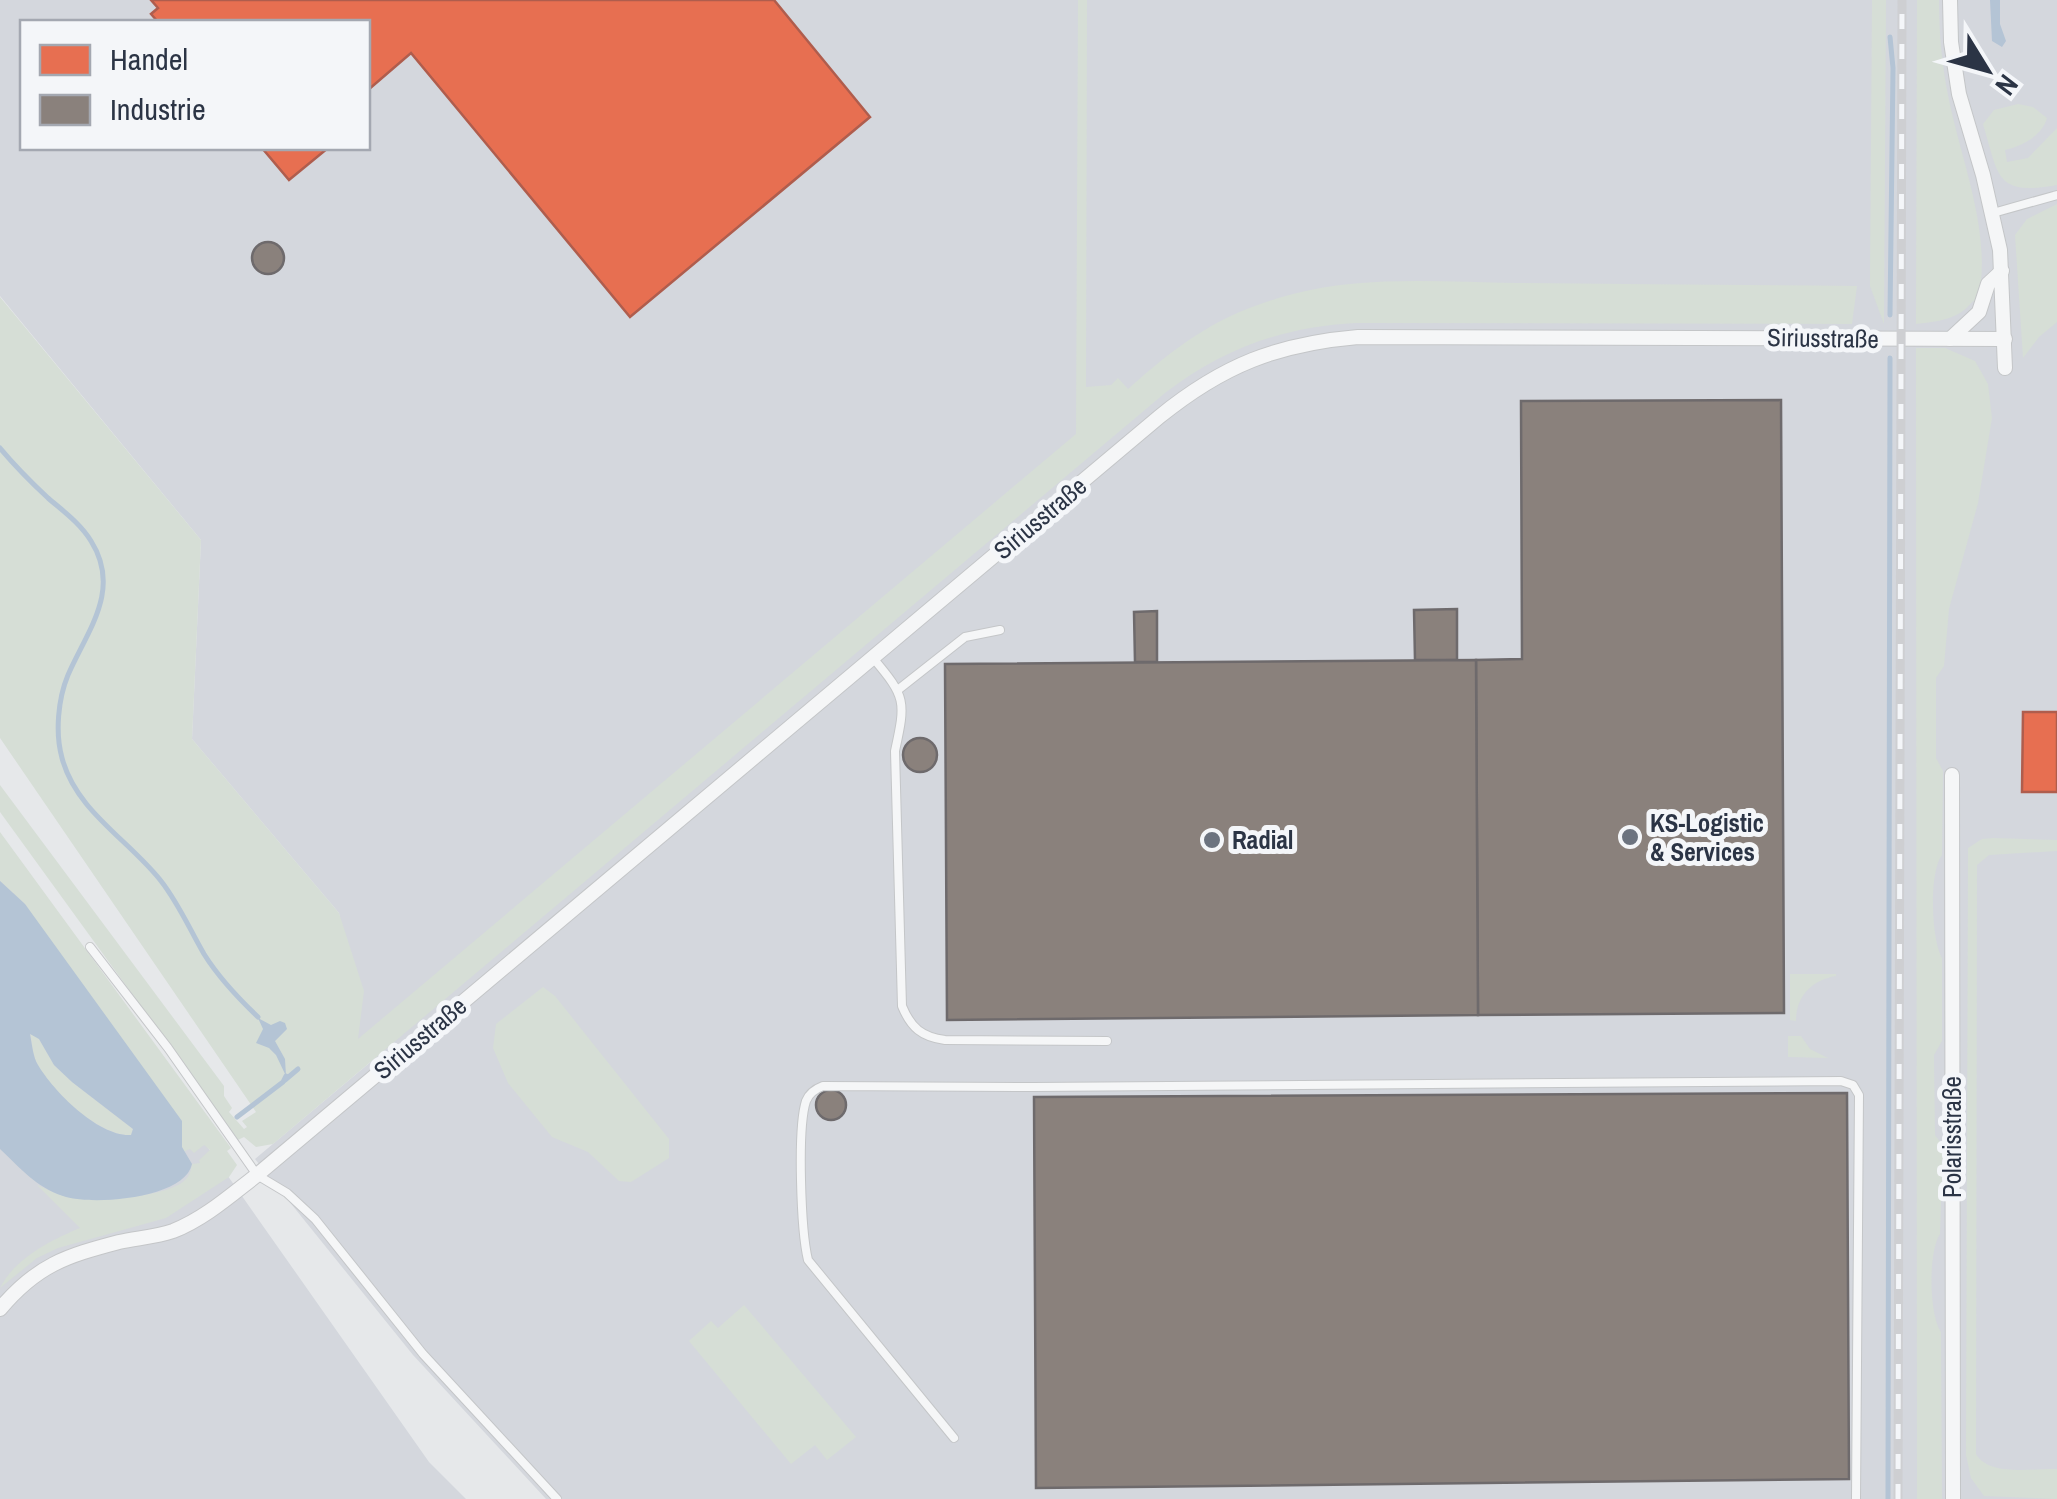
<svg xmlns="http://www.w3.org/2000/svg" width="2057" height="1499" font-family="'Archivo Narrow',sans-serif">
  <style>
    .built { fill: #d4d7dd; fill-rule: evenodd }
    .green { fill: #d6ded6 }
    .water { fill: #b4c4d5; fill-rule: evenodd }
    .shops { fill: #e76f51; stroke: #af5d4d; stroke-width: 2.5 }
    .industry { fill: #8a817c; stroke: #6e6a6c; stroke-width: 2.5 }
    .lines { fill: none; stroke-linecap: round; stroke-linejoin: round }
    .stream { stroke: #b4c4d5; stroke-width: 5 }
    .service-casing { stroke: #c4c6c8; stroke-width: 10 }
    .minor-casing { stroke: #c4c6c8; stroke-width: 16 }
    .service { stroke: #f5f6f7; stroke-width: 8 }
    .minor { stroke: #f5f6f7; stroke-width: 14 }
    .rail-casing { stroke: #cecfd2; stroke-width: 9 }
    .rail { stroke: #f4f6f9; stroke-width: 5; stroke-dasharray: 15; stroke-linecap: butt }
    .poi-dot { fill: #6c737f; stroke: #f4f6f9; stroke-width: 4 }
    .labels { text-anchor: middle; stroke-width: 10; stroke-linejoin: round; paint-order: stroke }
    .street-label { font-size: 25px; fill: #2b3445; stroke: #f4f6f9 }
    .poi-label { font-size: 25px; font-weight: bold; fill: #2b3445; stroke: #f4f6f9; text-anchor: start }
  </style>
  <rect width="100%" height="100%" fill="#e6e8ea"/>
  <g class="built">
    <path d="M 0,0 L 2057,0 L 2057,1499 L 546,1499 L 413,1355 L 255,1159 L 373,1060 L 357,1041 L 339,913 L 192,739 L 201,540 L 0,296 ZM 22,22 L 368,22 L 368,148 L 22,148 Z"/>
    <path d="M 0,852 L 429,1462 L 466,1499 L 0,1499 Z"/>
  </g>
  <g class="green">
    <path d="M 1078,0 L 1087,0 L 1086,387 L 1111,385 L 1118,378 L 1128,389 C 1181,342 1219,314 1289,295 C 1362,275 1441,282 1516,283 C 1629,284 1743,285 1857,286 L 1852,324 L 1356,323 C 1283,327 1224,348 1165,393 L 273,1144 L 256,1147 L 244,1137 L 238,1140 L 0,812 L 0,785 L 224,1086 L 224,1096 L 232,1108 L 229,1112 L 244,1129 L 247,1127 L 242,1121 L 256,1112 L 0,738 L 0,297 L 201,540 L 192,739 L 339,913 L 364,991 L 358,1039 L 1076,434 Z"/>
    <path d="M 1872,0 L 1886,0 L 1884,324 L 1870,286 Z"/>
    <path d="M 1917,0 L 1939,0 C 1939,34 1942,67 1949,100 C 1962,164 1994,238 1977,304 L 1973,301 C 1958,320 1939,321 1916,324 Z"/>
    <path d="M 2018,104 L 2033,107 L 2047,118 C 2042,136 2022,146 2005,150 L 2007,162 L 2028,158 L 2057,128 L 2057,185 C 1995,196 1999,177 1983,124 L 1994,110 Z"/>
    <path d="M 2057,204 L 2057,322 L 2039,337 L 2023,358 L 2015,235 L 2027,219 Z"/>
    <path d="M 1916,348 L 1945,348 L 1975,361 L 1988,384 L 1992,418 L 1978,503 L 1949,609 L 1944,666 L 1936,678 L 1936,758 L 1943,771 L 1942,855 C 1929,872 1931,939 1942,958 L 1942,1041 L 1934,1055 L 1935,1135 L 1943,1146 L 1940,1234 C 1928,1252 1929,1314 1941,1332 L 1942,1499 L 1917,1499 Z"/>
    <path d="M 0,832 L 231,1148 L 227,1151 L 237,1165 L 229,1177 L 166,1218 L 58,1248 L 37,1258 L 0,1288 C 14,1259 51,1240 80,1228 L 37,1185 C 47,1189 57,1195 68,1197 C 91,1202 170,1198 186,1179 C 190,1175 191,1170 192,1164 L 200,1163 L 199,1160 L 210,1150 L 204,1145 L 194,1153 L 190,1149 L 183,1152 L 25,904 L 0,881 Z"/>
    <path d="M 1993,838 L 2057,840 L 2057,851 L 1989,855 L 1977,865 L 1976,1454 C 1989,1477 2034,1468 2057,1469 L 2057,1499 L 1984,1496 L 1971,1478 L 1966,1455 L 1968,848 L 1982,839 Z"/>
    <path d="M 1790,974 L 1836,974 L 1836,976 C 1812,980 1796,996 1796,1021 L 1790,1020 Z"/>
    <path d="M 543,987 L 555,996 L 669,1139 L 669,1158 L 631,1182 L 619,1181 L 588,1152 L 552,1137 L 508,1083 L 493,1048 L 496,1024 Z"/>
    <path d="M 30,1032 L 39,1039 L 54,1065 L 72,1082 L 133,1129 L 131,1135 C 100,1137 52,1092 37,1064 C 32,1055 32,1042 30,1032 Z"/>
    <path d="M 1801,1036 L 1810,1049 L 1828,1058 L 1788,1057 L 1788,1036 Z"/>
    <path d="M 744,1305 L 856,1437 L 827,1460 L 815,1445 L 791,1464 L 689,1341 L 711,1321 L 718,1328 Z"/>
  </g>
  <g class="water">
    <path d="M 1990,0 L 2000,0 L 2000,24 L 2006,41 L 2002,47 L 1992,41 Z"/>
    <path d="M 0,881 L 25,904 L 182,1121 L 182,1147 L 192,1164 C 185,1199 90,1206 63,1196 C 36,1187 20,1168 0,1149 ZM 30,1034 L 39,1039 L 54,1065 L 72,1082 L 133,1129 L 131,1135 C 99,1137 54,1092 38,1065 C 33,1057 32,1044 30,1034 Z"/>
    <path d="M 258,1018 L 271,1025 L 280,1021 L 285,1023 L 287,1029 L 275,1041 L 285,1059 L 286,1076 L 276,1055 L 269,1048 L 256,1043 L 263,1029 Z"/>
  </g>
  <g class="shops">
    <path d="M 151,0 L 774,0 L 870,117 L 630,317 L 411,53 L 368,90 L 368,22 L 158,22 L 151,14 L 158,8 Z"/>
    <path d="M 262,148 L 328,148 L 289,180 Z"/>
    <path d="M 2023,712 L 2057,712 L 2057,792 L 2022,792 Z"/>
  </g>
  <g class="industry">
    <circle cx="268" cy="258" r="16"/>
    <path d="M 1781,400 L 1784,1013 L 1478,1015 L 1476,660 L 1522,659 L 1521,401 Z"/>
    <path d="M 1457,609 L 1457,660 L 1415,660 L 1414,610 Z"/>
    <path d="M 1157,611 L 1157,662 L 1135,662 L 1134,612 Z"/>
    <path d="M 1476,660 L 1478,1015 L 947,1020 L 945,664 Z"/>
    <circle cx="920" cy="755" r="17"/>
    <circle cx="831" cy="1105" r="15"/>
    <path d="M 1847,1093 L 1849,1479 L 1036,1488 L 1034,1097 Z"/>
  </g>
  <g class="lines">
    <g class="stream">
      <path d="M 1890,37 L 1893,68 L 1890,315"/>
      <path d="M 0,448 C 15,466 31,482 48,498 C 63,511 80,523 91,541 C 122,590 87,631 68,675 C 58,699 55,733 62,758 C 76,811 129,840 161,881 C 179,904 190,930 204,954 C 219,978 238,998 258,1017"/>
      <path d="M 285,1080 L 298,1069"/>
      <path d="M 237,1117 L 283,1082 L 286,1076"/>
      <path d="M 1888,1499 L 1890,358"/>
    </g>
    <g class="service-casing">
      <g id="service">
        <path d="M 1993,213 L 2057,195"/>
        <path d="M 873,658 C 906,697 906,701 895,751 L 902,1006 C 911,1028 922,1037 945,1040 L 1107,1041"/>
        <path d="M 899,689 L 965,637 L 1000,630"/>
        <path d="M 90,947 L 168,1048 L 257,1175 L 287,1193 L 315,1219 L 423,1354 L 557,1499"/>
        <path d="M 954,1438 L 808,1260 C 801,1231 797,1129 806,1101 C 809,1093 815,1089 823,1086 L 1033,1087 L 1841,1081 L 1853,1085 L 1859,1095 L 1856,1499"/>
      </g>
    </g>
    <g class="minor-casing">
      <g id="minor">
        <path d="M 1950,0 L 1951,42 L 1959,94 L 1983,175 L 2000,250 L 2005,368"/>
        <path d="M 1950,339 L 1979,312 L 1988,284 L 2002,271"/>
        <path d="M 1952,775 L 1953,1499"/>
        <path d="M 0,1309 C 37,1265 66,1256 119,1242 C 137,1238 156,1237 173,1231 C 204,1219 231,1195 257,1175 L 1159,417 C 1223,365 1277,344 1358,337 L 2005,339"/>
      </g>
    </g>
    <use href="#service" class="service"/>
    <use href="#minor" class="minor"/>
    <g class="rail-casing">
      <path id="rail" d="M 1898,1499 L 1902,0"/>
    </g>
    <use href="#rail" class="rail"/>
  </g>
  <g class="poi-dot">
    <circle cx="1630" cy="837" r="10"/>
    <circle cx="1212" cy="840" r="10"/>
  </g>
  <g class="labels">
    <g class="street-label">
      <text transform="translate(1823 338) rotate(1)" y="9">Siriusstraße</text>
      <text transform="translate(1040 518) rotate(-40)" y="9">Siriusstraße</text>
      <text transform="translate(420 1038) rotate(-40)" y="9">Siriusstraße</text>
      <text transform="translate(1952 1137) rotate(-90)" y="9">Polarisstraße</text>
    </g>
    <g class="poi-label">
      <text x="1650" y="832">KS-Logistic<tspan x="1650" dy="29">&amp; Services</tspan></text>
      <text x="1232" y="849">Radial</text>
    </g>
  </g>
  <rect x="20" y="20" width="350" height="130" fill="#f4f6f9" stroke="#a4a8b1" stroke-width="2.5"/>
  <rect x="40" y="45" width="50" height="30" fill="#e76f51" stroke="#a4a8b1" stroke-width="2.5"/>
  <text x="110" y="70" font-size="30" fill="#2b3445">Handel</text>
  <rect x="40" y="95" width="50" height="30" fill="#8a817c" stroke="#a4a8b1" stroke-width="2.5"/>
  <text x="110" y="120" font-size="30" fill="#2b3445">Industrie</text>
  <g transform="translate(1987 70) rotate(127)" stroke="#f4f6f9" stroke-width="8" paint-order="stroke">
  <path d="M0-8L18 38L0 25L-18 38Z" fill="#2b3445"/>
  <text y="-15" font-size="28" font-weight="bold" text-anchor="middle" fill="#2b3445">N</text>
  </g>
</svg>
